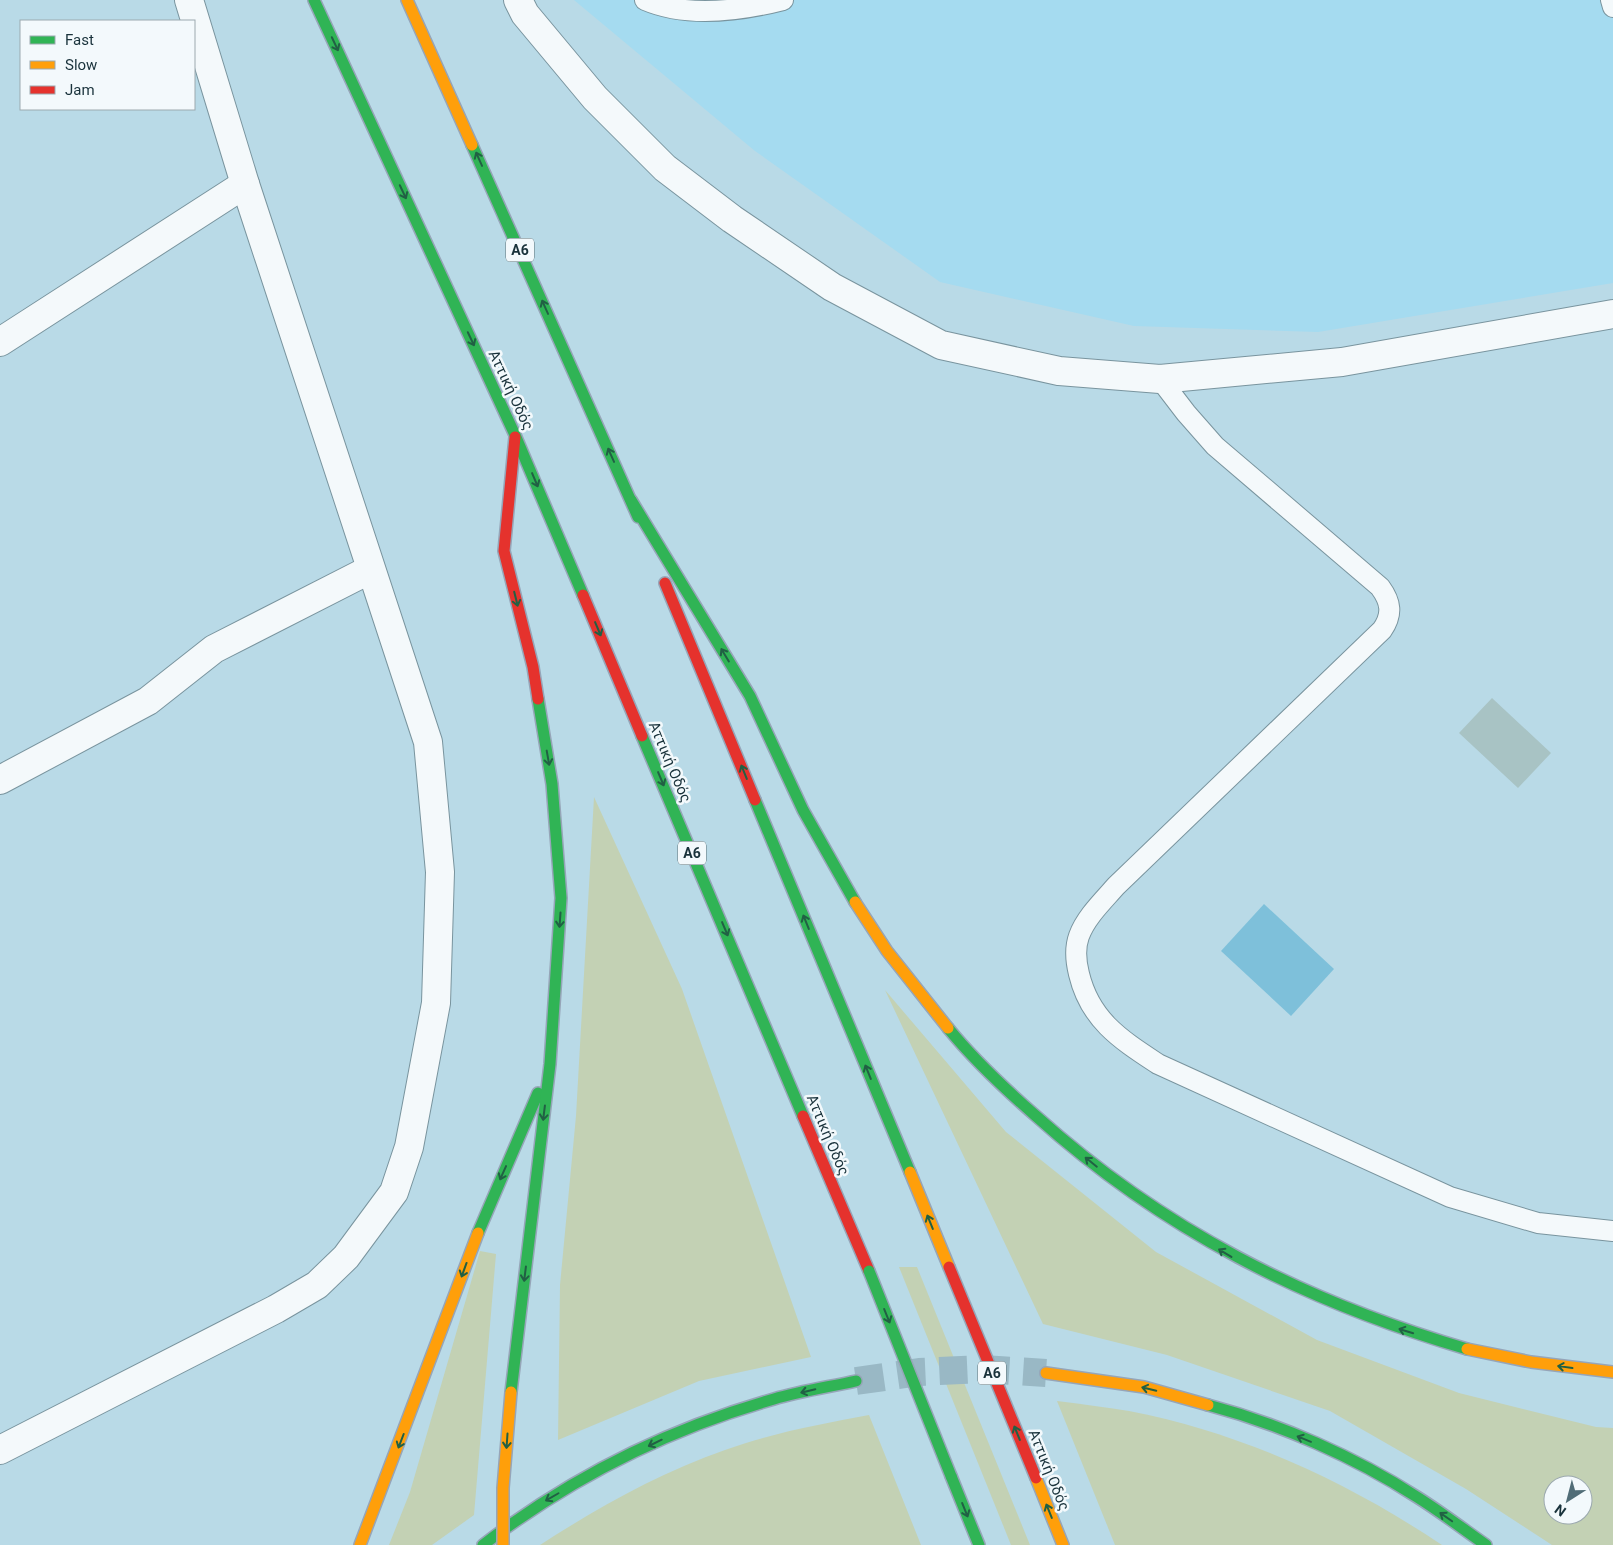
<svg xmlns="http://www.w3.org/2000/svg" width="1613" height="1545" font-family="Roboto,sans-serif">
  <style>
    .built { fill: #a5dbf0 }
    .green { fill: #c3d1b4; fill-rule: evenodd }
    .water { fill: #7ec0da }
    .building { fill: #a8c3c4 }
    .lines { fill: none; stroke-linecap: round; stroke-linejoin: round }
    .highway-tunnel { stroke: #99b8c5; stroke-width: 28; stroke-dasharray: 28 14; stroke-linecap: butt }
    .lane-casing { stroke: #79949e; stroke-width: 22 }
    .street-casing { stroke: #79949e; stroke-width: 30 }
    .fast-casing { stroke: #96a5b8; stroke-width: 14 }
    .slow-casing { stroke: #96a5b8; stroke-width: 14 }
    .jam-casing { stroke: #96a5b8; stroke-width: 14 }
    .lane { stroke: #f4f9fb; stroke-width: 20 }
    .street { stroke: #f4f9fb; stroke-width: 28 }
    .fast { stroke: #30b455; stroke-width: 11 }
    .slow { stroke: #ff9f0a; stroke-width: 11 }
    .jam { stroke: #e5322d; stroke-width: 11 }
    .fast-bridge-casing { stroke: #96a5b8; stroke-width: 14; stroke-linecap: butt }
    .slow-bridge-casing { stroke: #96a5b8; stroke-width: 14; stroke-linecap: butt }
    .jam-bridge-casing { stroke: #96a5b8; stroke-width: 14; stroke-linecap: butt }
    .fast-bridge { stroke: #30b455; stroke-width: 11 }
    .slow-bridge { stroke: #ff9f0a; stroke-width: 11 }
    .jam-bridge { stroke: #e5322d; stroke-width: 11 }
    .oneway { stroke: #216044 }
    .labels { text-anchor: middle; stroke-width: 5; stroke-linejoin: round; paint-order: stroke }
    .shield { fill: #f3f9fc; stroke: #5a6e75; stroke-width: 1 }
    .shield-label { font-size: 14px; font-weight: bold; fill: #19323b }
    .street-label { font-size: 15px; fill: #19323b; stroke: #f3f9fc }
  </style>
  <rect width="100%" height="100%" fill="#b9dae7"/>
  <path class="built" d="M 574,0 L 1613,0 L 1613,283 L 1318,332 L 1134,326 L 940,282 L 755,151 Z"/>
  <g class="green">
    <path d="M 594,797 L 682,989 L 811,1357 L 699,1381 L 558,1440 L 560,1285 L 576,1116 Z"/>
    <path d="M 885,990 L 1006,1132 L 1156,1252 L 1317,1340 L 1459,1393 L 1596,1427 L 1613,1428 L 1613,1545 L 1552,1545 L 1466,1489 L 1330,1411 L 1167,1355 L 1043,1324 ZM 1553,1485 L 1583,1485 L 1583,1515 L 1553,1515 Z"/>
    <path d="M 480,1251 L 496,1254 L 474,1515 L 432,1545 L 389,1545 L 410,1492 Z"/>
    <path d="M 899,1267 L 917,1267 L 1030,1545 L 1011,1545 Z"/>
    <path d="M 1057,1401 C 1081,1404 1105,1407 1129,1411 C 1242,1433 1346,1481 1442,1545 L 1115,1545 Z"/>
    <path d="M 869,1415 L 921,1545 L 540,1545 C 599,1507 659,1473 725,1450 C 772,1433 821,1424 869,1415 Z"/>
  </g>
  <path class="water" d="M 1264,904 L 1334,969 L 1291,1016 L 1221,951 Z"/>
  <path class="building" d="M 1492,698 L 1551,753 L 1518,788 L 1459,733 Z"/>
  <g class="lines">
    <path class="highway-tunnel" d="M 856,1381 L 919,1372 L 983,1369 L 1046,1373"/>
    <g class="lane-casing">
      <g id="lane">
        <path d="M 645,0 C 687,18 740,11 783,0"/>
        <path d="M 1611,0 L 1613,7"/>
        <path d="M 1160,379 L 1186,413 L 1215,446 L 1380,587 C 1391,602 1393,614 1382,630 L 1116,886 C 1103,901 1086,917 1079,936 C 1075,947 1076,962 1079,974 C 1090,1020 1120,1039 1158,1064 L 1450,1197 L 1538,1223 L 1613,1231"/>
      </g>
    </g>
    <g class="street-casing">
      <g id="street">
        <path d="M 518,0 L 525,14 L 595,98 L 665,168 L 732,219 L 832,287 L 941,345 L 1059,371 L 1160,379 L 1342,362 L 1613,314"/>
        <path d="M 0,342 L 245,184"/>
        <path d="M 0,780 L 148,701 L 214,649 L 369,570"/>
        <path d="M 0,1450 L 276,1309 L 317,1285 L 346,1257 L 394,1192 L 409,1147 L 436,1003 L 440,872 L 428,742 L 245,184 L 189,0"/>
      </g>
    </g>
    <g class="fast-casing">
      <g id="fast">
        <path d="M 314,0 L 515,435 L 583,595"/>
        <path d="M 472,145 L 638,517"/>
        <path d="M 631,500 L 750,696 L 803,810 L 855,902"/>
        <path d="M 642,736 L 803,1116"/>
        <path d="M 755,800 L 910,1172"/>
        <path d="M 948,1028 C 974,1060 1005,1089 1036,1116 C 1163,1230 1304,1301 1467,1349"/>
        <path d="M 478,1233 L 538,1093"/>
        <path d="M 511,1392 L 550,1064 L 561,898 L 552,784 L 538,699"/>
        <path d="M 1208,1405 C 1280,1424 1355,1457 1417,1497 C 1441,1512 1463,1529 1486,1545"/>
        <path d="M 951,1476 L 979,1545"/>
        <path d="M 483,1545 C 570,1478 668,1429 774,1399 C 801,1391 829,1387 856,1381"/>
      </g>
    </g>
    <g class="slow-casing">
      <g id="slow">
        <path d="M 407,0 L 472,145"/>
        <path d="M 855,902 L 887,951 L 948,1028"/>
        <path d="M 910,1172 L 949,1267"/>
        <path d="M 1467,1349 L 1531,1362 L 1613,1372"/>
        <path d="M 1046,1373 L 1144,1387 L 1208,1405"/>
        <path d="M 1036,1478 L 1063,1545"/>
        <path d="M 360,1545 L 478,1233"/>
      </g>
    </g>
    <g class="jam-casing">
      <g id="jam">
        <path d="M 515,437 L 504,551 L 533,667 L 538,699"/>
        <path d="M 665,583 L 755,800"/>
        <path d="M 583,595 L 642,736"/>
        <path d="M 803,1116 L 869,1271"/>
      </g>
    </g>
    <use href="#lane" class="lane"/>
    <use href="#street" class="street"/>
    <use href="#fast" class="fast"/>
    <use href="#slow" class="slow"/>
    <use href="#jam" class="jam"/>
    <g class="fast-bridge-casing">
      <path id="fast-bridge" d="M 869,1271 L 951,1476"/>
    </g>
    <g class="slow-bridge-casing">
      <path id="slow-bridge" d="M 503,1545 L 503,1488 L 511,1392"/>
    </g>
    <g class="jam-bridge-casing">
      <path id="jam-bridge" d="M 949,1267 L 1036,1478"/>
    </g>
    <use href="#fast-bridge" class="fast-bridge"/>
    <use href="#slow-bridge" class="slow-bridge"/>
    <use href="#jam-bridge" class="jam-bridge"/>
  </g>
  <defs><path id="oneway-shaft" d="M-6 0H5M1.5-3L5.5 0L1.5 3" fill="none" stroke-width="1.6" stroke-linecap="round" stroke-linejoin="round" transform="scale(1.25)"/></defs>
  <g class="oneway">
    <use href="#oneway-shaft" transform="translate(335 44) rotate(65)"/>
    <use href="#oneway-shaft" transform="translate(479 159) rotate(-114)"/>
    <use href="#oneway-shaft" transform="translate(403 192) rotate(65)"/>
    <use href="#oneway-shaft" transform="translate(545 307) rotate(-114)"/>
    <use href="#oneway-shaft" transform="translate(471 339) rotate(65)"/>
    <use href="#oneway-shaft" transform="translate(611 455) rotate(-114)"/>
    <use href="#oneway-shaft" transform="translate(535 480) rotate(67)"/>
    <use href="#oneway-shaft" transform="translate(516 599) rotate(76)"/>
    <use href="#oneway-shaft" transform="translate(598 629) rotate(67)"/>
    <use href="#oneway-shaft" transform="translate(725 655) rotate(-121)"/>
    <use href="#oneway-shaft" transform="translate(548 758) rotate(80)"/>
    <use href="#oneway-shaft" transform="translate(744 772) rotate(-112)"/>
    <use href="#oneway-shaft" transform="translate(661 779) rotate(67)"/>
    <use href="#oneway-shaft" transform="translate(560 920) rotate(94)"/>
    <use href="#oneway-shaft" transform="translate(806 922) rotate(-112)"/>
    <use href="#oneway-shaft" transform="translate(725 929) rotate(67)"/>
    <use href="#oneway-shaft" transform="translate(868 1072) rotate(-112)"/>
    <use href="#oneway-shaft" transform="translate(544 1113) rotate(97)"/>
    <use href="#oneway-shaft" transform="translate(1091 1162) rotate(-141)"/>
    <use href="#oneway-shaft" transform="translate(503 1173) rotate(114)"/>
    <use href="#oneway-shaft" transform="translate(930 1222) rotate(-112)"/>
    <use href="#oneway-shaft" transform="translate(1225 1253) rotate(-149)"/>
    <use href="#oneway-shaft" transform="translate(464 1270) rotate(110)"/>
    <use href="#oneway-shaft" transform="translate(525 1274) rotate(97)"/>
    <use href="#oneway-shaft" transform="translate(887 1316) rotate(68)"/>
    <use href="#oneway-shaft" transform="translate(1406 1331) rotate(-163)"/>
    <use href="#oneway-shaft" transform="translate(1565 1367) rotate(-172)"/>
    <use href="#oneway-shaft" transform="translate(1149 1389) rotate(-166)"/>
    <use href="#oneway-shaft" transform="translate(808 1391) rotate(167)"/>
    <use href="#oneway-shaft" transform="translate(1017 1433) rotate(-112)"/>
    <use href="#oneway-shaft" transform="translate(1304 1439) rotate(-158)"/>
    <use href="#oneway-shaft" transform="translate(401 1441) rotate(111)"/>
    <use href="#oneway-shaft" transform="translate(507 1441) rotate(94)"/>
    <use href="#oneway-shaft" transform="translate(655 1443) rotate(154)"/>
    <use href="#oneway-shaft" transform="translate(552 1497) rotate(150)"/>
    <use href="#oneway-shaft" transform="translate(965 1510) rotate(68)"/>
    <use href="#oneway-shaft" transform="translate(1049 1511) rotate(-112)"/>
    <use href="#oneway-shaft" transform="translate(1446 1517) rotate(-145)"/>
  </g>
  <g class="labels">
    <g class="shield">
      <rect x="506" y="238.5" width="28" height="23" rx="4"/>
      <rect x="678" y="841.5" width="28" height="23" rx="4"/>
      <rect x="978" y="1361.5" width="28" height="23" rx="4"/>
    </g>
    <g class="shield-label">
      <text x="520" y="255">Α6</text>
      <text x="692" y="858">Α6</text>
      <text x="992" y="1378">Α6</text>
    </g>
    <g class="street-label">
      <text transform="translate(511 390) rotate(65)" y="5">Αττική Οδός</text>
      <text transform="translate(670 762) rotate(67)" y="5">Αττική Οδός</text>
      <text transform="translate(828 1135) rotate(67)" y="5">Αττική Οδός</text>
      <text transform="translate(1049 1470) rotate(68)" y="5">Αττική Οδός</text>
    </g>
  </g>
  <rect x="20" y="20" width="175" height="90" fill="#f3f9fc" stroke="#9ca9af"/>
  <rect x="30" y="36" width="25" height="8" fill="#30b455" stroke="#9ca9af"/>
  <text x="65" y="45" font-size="15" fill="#19323b">Fast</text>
  <rect x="30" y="61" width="25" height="8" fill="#ff9f0a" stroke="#9ca9af"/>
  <text x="65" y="70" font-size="15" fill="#19323b">Slow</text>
  <rect x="30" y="86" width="25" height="8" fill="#e5322d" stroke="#9ca9af"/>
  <text x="65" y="95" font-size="15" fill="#19323b">Jam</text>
  <g transform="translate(1568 1500) rotate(216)"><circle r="24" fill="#f3f9fc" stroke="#9ca9af"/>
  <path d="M0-4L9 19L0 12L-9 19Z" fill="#516d77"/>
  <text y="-8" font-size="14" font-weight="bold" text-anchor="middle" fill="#19323b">N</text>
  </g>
</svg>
